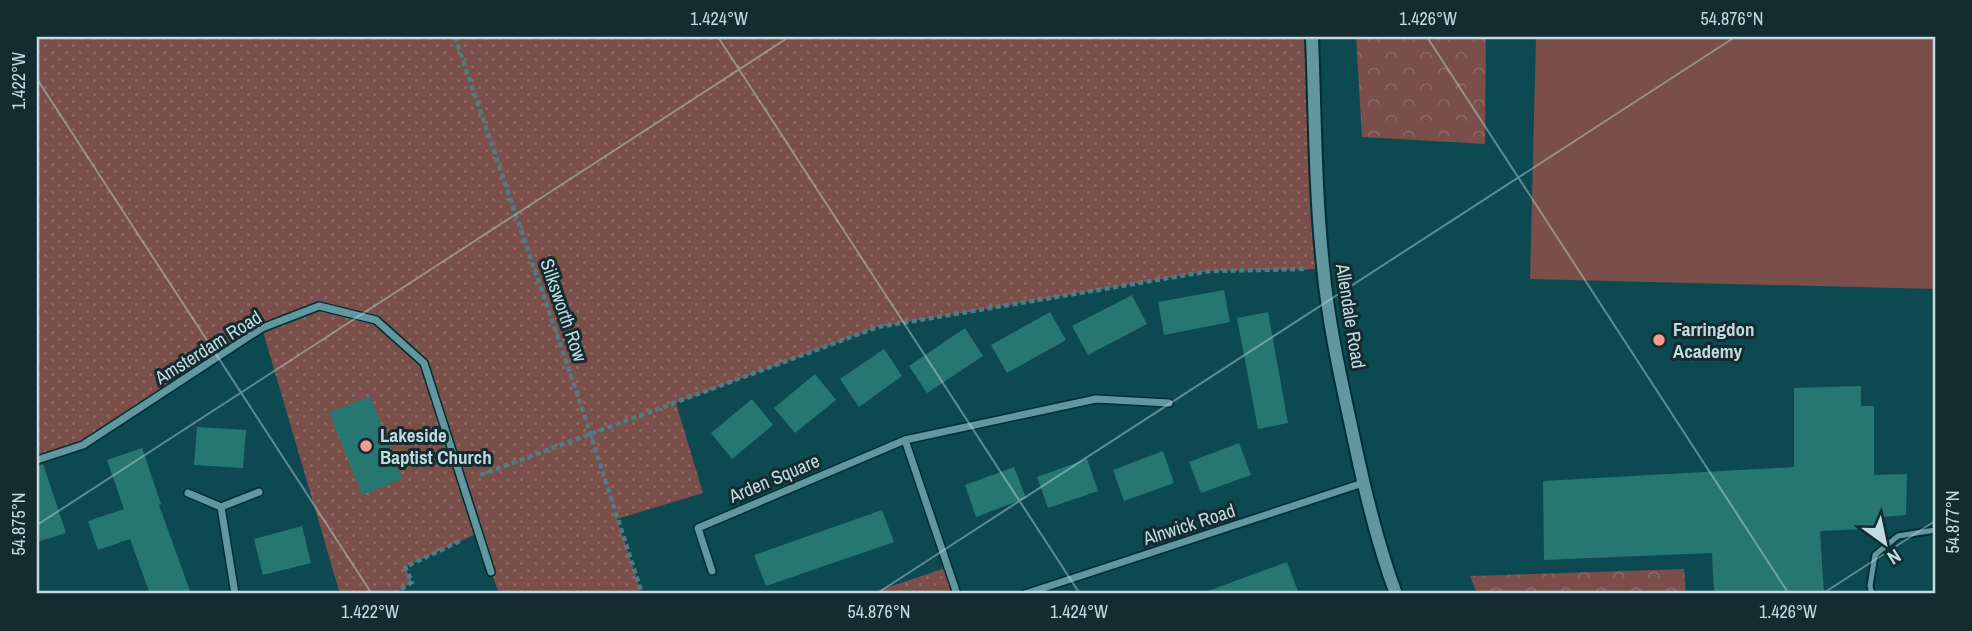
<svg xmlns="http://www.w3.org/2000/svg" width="1972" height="631" font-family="'Archivo Narrow',sans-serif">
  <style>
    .grass { fill: url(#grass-dots) }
    .forest { fill: url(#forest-crowns) }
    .pitch { fill: #7a4e49 }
    .building { fill: #267771 }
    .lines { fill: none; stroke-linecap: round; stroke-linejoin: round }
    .service-casing { stroke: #002e33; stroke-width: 9 }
    .minor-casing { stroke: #002e33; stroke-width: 10 }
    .tertiary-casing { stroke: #002e33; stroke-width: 16 }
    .path { stroke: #4d7e85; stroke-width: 4.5; stroke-dasharray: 5 3.5; stroke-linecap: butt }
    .service { stroke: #6198a0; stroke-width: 5 }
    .minor { stroke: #6198a0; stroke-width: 7 }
    .tertiary { stroke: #6198a0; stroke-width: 12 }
    .ticks { fill: none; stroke: #c1dce0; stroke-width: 2; stroke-opacity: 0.45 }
    .poi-dot { fill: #f59c91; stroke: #142b2f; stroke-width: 2.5 }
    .labels { text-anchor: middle; stroke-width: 6; stroke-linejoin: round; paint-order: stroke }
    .street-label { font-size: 19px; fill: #c1dce0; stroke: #142b2f }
    .poi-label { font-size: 19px; font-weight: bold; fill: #c1dce0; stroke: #142b2f; text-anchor: start }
    .neatline { fill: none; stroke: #c1dce0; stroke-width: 2.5 }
    .ticks-label { font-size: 18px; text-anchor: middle; fill: #c1dce0 }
  </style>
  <defs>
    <pattern id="grass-dots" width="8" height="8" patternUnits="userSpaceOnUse" patternTransform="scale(1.75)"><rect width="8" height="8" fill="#7a4e49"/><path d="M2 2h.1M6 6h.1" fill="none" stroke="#8b6763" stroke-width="1.8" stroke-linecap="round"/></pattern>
    <pattern id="forest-crowns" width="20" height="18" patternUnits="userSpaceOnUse" patternTransform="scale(1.75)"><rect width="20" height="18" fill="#7a4e49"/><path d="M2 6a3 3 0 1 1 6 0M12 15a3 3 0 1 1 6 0" fill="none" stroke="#8b6763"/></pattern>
  </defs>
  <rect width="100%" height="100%" fill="#0c4951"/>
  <g class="grass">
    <path d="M 37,37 L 1312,37 L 1323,269 L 1210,271 L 878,327 L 676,403 L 703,493 L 617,519 L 642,594 L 499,594 L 478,533 L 405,567 L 412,582 L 395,594 L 340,594 L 262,328 L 83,445 L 37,460 Z"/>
    <path d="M 948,567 L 957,594 L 868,594 Z"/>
  </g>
  <g class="forest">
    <path d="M 1356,37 L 1486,37 L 1485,144 L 1362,137 Z"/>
    <path d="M 1684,569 L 1686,594 L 1477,594 L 1470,576 Z"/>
  </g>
  <path class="pitch" d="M 1536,37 L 1935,37 L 1935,289 L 1530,279 Z"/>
  <g class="building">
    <path d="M 1224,290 L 1230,322 L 1164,335 L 1158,302 Z"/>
    <path d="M 1132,295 L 1147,324 L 1088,355 L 1072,326 Z"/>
    <path d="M 1050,312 L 1066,340 L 1007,373 L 991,345 Z"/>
    <path d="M 1268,312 L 1288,423 L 1258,429 L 1237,318 Z"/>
    <path d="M 965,328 L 983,356 L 927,393 L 909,366 Z"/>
    <path d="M 884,349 L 902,376 L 859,407 L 840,379 Z"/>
    <path d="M 815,374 L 836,400 L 795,433 L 774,408 Z"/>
    <path d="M 1861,386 L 1861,406 L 1874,406 L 1874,475 L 1907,474 L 1906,515 L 1882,517 L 1882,528 L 1820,531 L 1824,594 L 1714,594 L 1712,553 L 1544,560 L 1543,481 L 1794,467 L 1794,388 Z"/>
    <path d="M 370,396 L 402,479 L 362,495 L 329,412 Z"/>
    <path d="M 752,399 L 773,425 L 732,459 L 711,433 Z"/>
    <path d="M 197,427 L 246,430 L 243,468 L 194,465 Z"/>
    <path d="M 1239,443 L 1251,475 L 1201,493 L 1189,462 Z"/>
    <path d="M 142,448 L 161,504 L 159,505 L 191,594 L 150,594 L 130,539 L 98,550 L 88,521 L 124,509 L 107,460 Z"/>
    <path d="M 1163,451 L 1174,483 L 1124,501 L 1113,470 Z"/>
    <path d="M 1087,459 L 1098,491 L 1048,508 L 1037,477 Z"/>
    <path d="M 43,464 L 66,533 L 37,542 L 37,466 Z"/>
    <path d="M 1014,467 L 1026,498 L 976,517 L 965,485 Z"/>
    <path d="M 882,510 L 894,542 L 766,586 L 754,555 Z"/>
    <path d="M 302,526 L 311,563 L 263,575 L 254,539 Z"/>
    <path d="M 1287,562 L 1299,594 L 1206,594 L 1205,592 Z"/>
  </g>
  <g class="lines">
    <g class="service-casing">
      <path id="service" d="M 1872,594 L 1870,586 L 1875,555 L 1898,536 L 1935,530"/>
    </g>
    <g class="minor-casing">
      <g id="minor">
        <path d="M 905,440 L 957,594"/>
        <path d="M 37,460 L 83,445 L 262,328 L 319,306 L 376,320 L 424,363 L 491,572"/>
        <path d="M 188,493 L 221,507"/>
        <path d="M 712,571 L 698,528 L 905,440 L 1096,399 L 1169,403"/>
        <path d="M 235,594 L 221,507 L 259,492"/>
        <path d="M 1025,594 L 1363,483"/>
      </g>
    </g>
    <g class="tertiary-casing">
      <path id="tertiary" d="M 1312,37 C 1315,113 1315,190 1323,266 C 1328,322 1341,380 1353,435 C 1364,488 1377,543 1396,594"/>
    </g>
    <g class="path">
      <path d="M 455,37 L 582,408 L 642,594"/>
      <path d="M 480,475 L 878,327 L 1210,271 L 1304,269"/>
      <path d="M 394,594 L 412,582 L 405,567 L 462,540"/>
    </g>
    <use href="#service" class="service"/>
    <use href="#minor" class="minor"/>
    <use href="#tertiary" class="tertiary"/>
  </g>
  <path class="ticks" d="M 718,37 L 1080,594M 1427,37 L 1789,594M 37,79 L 372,594M 37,525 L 789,37M 876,594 L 1735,37M 1822,594 L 1935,521"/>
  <g class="poi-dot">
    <circle cx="1659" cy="340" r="7"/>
    <circle cx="366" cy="446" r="7"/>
  </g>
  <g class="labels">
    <g class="street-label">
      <text transform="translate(564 310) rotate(71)" y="7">Silksworth Row</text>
      <text transform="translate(1351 316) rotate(81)" y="7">Allendale Road</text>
      <text transform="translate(208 347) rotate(-32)" y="7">Amsterdam Road</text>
      <text transform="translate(774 478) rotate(-23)" y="7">Arden Square</text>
      <text transform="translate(1189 524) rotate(-18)" y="7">Alnwick Road</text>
    </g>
    <g class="poi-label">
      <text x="1673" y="336">Farringdon<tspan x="1673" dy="22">Academy</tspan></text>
      <text x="380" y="442">Lakeside<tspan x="380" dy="22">Baptist Church</tspan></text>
    </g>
  </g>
  <rect width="1972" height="631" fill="none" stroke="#142b2f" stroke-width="77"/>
  <g transform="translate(1885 543) rotate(147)" stroke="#142b2f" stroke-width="5" paint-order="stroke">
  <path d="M0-5L12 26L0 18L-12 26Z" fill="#c1dce0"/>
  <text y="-10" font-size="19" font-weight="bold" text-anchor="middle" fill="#c1dce0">N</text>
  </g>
  <rect x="38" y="38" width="1896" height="554" class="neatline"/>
  <g class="ticks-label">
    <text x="719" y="25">1.424°W</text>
    <text x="1428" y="25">1.426°W</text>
    <text x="1732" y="25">54.876°N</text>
    <text transform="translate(19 81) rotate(-90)" y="6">1.422°W</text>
    <text transform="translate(1953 522) rotate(-90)" y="6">54.877°N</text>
    <text transform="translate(19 524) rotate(-90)" y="6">54.875°N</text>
    <text x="370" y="618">1.422°W</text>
    <text x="879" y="618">54.876°N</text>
    <text x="1079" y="618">1.424°W</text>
    <text x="1788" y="618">1.426°W</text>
  </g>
</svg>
